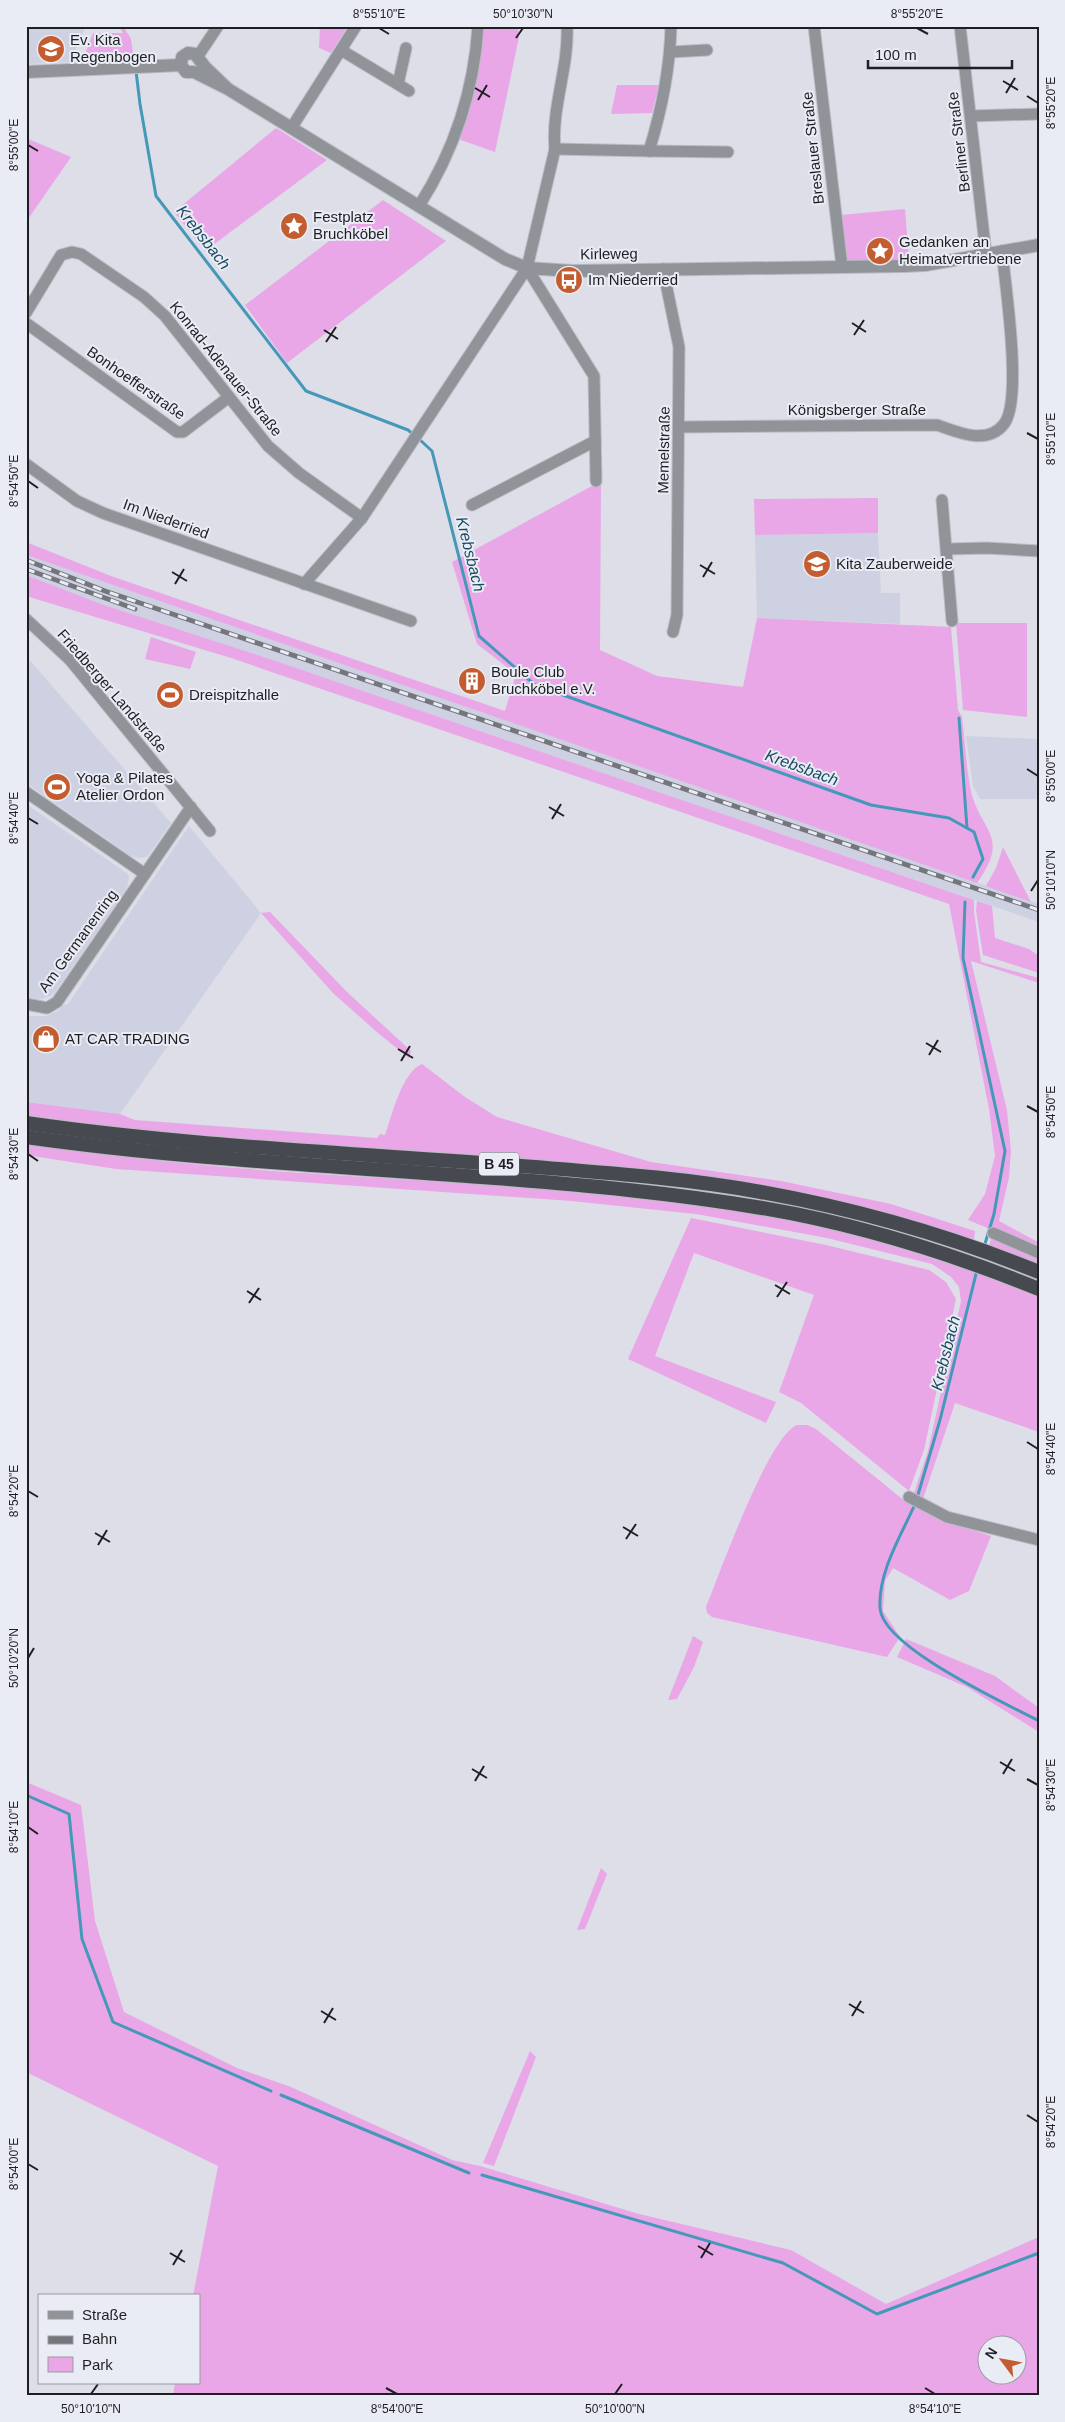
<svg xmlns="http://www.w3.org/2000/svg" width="1065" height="2422" font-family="Arial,sans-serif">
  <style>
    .built { fill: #ced1e1 }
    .green { fill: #e9a7e7; fill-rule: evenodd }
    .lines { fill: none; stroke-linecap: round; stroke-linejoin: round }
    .stream { stroke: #4698b9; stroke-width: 3 }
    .minor-casing { stroke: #bbbcc5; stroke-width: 13 }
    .tertiary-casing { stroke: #bbbcc5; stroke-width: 14 }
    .trunk-casing { stroke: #bbbcc5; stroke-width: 16 }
    .minor { stroke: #909397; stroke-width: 11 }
    .tertiary { stroke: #909397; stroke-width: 12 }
    .trunk { stroke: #464a50; stroke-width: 14 }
    .rail-casing { stroke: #75767c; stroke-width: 5 }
    .rail { stroke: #eaecf5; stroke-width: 3; stroke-dasharray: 9; stroke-linecap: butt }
    .ticks { fill: none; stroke: #1f1f23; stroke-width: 2 }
    .labels { text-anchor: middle; stroke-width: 4; stroke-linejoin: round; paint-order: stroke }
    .shield { fill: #eaecf5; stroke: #5c5c62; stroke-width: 1 }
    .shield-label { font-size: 14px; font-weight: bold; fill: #1f1f23 }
    .poi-label { font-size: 15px; fill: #1f1f23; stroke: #eaecf5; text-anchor: start }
    .street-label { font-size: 15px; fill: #1f1f23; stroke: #eaecf5 }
    .water-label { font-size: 16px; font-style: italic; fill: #194b5e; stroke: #eaecf5 }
    .neatline { fill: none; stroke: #1f1f23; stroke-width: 2 }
    .ticks-label { font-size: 12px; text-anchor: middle; fill: #1f1f23 }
  </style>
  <rect width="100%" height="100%" fill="#dddee8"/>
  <g class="built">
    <path d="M 29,26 L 86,26 L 70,62 L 26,64 L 26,36 Z"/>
    <path d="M 878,533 L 881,593 L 900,593 L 900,624 L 757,618 L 755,535 Z"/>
    <path d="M 26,555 L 1039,904 L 1039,922 L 273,660 L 101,604 L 26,575 Z"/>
    <path d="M 26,656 L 171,823 L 147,857 L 138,858 L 131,856 L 26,783 Z"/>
    <path d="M 966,736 L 1039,739 L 1039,799 L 980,799 L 973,786 Z"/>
    <path d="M 26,804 L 128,874 L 129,878 L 127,888 L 56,991 L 51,996 L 37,1000 L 26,997 Z"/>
    <path d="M 189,826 L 261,913 L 120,1114 L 26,1102 L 26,1016 L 47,1016 L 58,1011 L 63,1005 L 68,1004 Z"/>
  </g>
  <g class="green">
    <path d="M 119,26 L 123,26 L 131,39 L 134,60 L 84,57 L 93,33 L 123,33 Z"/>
    <path d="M 320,26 L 348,26 L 331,53 L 319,48 Z"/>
    <path d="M 482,26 L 518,26 L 519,37 L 495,152 L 458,139 Z"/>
    <path d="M 617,85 L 659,85 L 652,113 L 611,114 Z"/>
    <path d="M 276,128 L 327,160 L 205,251 L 174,212 Z"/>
    <path d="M 26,138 L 71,157 L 26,222 Z"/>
    <path d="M 383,200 L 446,241 L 287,363 L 245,305 Z"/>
    <path d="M 905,209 L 909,260 L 844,262 L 841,215 Z"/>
    <path d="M 601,481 L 600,650 L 657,676 L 743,687 L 757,618 L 951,627 L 958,710 L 962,717 C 965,740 966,764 970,787 C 979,832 1012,834 977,883 L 26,555 L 26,542 L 111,576 L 505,711 L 516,674 L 477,644 L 452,562 Z"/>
    <path d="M 878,498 L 878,533 L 755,535 L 754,499 Z"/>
    <path d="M 26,575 L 101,604 L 273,660 L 974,900 L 974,912 L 981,962 L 1039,978 L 1039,983 L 971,961 L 1007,1110 L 1011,1151 L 1009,1177 L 999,1221 L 1038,1242 L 1036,1248 L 968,1220 L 985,1194 L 995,1156 L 989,1109 L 949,904 L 231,658 L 26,596 Z"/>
    <path d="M 956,623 L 1027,623 L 1027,717 L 963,710 Z"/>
    <path d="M 151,637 L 196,652 L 190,669 L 145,659 Z"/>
    <path d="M 1003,847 L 1031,902 L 986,886 L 996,868 Z"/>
    <path d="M 977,901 L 992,906 L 995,938 L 1029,949 L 1039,956 L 1039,973 L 983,955 L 976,910 Z"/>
    <path d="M 270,912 L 347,992 L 411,1051 L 409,1058 L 378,1033 L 333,993 L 261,913 Z"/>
    <path d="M 422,1064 L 465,1097 L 497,1117 L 651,1162 L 781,1181 L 891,1204 L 975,1231 L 974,1241 L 779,1190 L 198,1137 L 26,1116 L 26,1102 L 120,1114 L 135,1120 L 377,1138 L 380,1134 L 385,1135 C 392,1115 402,1072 422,1064 Z"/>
    <path d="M 26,1144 C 118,1157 211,1167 304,1173 C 457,1184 611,1187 762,1214 C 857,1231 950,1262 1039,1297 L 1039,1432 L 955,1403 L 923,1499 L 914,1493 L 928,1451 L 961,1301 L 959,1287 L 951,1277 L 932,1264 L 827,1238 L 696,1214 L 571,1201 L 116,1169 L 26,1155 Z"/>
    <path d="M 691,1218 L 826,1245 L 929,1270 L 946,1282 L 956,1299 L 924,1450 L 909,1491 L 801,1403 L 779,1392 L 814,1295 L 694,1253 L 655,1356 L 776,1402 L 766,1423 L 628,1359 Z"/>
    <path d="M 992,1236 L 1039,1257 L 1039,1264 L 989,1246 Z"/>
    <path d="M 797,1425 L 807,1425 L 816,1429 L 906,1502 L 946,1521 L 991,1536 L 969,1591 L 950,1600 L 893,1568 L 885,1581 L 883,1611 L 900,1637 L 887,1657 L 712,1617 L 707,1613 L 706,1607 C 720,1573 768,1437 797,1425 Z"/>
    <path d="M 693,1636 L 703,1642 L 694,1667 L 677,1699 L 668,1700 Z"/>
    <path d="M 906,1639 L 995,1676 L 1039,1708 L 1039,1732 L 967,1687 L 897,1657 Z"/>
    <path d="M 26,1782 L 81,1805 L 95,1921 L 124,2012 L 237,2068 L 291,2087 L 452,2160 L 480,2166 L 639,2214 L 791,2250 L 886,2304 L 1039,2237 L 1039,2396 L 173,2396 L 175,2383 L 199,2383 L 199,2296 L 193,2296 L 218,2166 L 26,2072 ZM 988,2344 L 1018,2344 L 1018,2374 L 988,2374 Z"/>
    <path d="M 601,1868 L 607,1874 L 585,1929 L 577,1930 Z"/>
    <path d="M 530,2051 L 536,2057 L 494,2166 L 483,2163 Z"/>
  </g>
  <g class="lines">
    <g class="stream">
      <path d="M 136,71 L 140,104 L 156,196 L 306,391 L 408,430 L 414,435"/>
      <path d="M 419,439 L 432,451 L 479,636 L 535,685 L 871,805 L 949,818 L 974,832 L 983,859 L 973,877"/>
      <path d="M 959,718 L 967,828"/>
      <path d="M 965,902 L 963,958 L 1005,1151 L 994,1214 L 984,1247"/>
      <path d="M 917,1498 L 940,1420 L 977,1270"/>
      <path d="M 915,1504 C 901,1536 878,1572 880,1608 C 882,1647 1005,1703 1039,1721"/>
      <path d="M 26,1795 L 69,1814 L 82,1939 L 113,2022 L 271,2091"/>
      <path d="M 281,2095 L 469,2173"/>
      <path d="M 482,2175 L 783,2263 L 877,2314 L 1039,2253"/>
    </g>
    <g class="minor-casing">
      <g id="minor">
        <path d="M 814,26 L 842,267"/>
        <path d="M 960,26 L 986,254"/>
        <path d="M 341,50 L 409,91"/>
        <path d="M 670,52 L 707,50"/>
        <path d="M 198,56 L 218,26"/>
        <path d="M 398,84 L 406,48"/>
        <path d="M 971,116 L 1039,114"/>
        <path d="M 292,127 L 356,26"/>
        <path d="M 555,149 L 649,151 C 662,109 670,70 671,26"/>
        <path d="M 649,151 L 728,152"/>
        <path d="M 419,206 C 454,151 474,92 478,26"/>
        <path d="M 527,268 L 594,376 L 596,481"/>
        <path d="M 663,269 L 679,347 L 677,615 L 673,632"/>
        <path d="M 26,313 L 61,255 L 72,252 L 81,254 L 144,297 L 165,316 L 268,446 L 299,473 L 362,518"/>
        <path d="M 26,323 L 177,432 L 183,432 L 229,397"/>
        <path d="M 680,427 L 937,425 C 957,432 987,446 1004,424 C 1023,400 1005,283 1002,251"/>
        <path d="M 26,464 L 77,501 L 103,513 L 411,621"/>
        <path d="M 942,500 L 952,621"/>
        <path d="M 472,505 L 595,441"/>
        <path d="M 947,549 L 987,548 L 1039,551"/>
        <path d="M 304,584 L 362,518 L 527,268 L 555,149 C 551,108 569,68 567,26"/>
        <path d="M 26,619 L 70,660 L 210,831"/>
        <path d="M 26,792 L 145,874"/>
        <path d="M 26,1004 L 47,1008 L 57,1002 L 191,807"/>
        <path d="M 993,1233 L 1039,1253"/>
        <path d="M 909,1497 L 947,1517 L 1039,1540"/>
      </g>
    </g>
    <g class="tertiary-casing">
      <g id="tertiary">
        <path d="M 26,72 L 181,65"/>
        <path d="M 228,89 L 205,67 L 195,54 L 188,53 L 182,57 L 181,65 L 186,72 L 194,72 L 228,89 L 505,259 L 527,268 L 573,271 L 904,266 L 925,265 L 1039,245"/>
      </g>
    </g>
    <g class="trunk-casing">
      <g id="trunk">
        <path d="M 26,1123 C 186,1146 349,1153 510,1165 C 594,1172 678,1177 761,1192 C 856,1209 950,1236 1039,1272"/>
        <path d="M 26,1137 C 182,1159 338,1166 495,1178 C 584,1185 673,1193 762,1208 C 857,1224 950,1253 1039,1289"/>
      </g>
    </g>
    <use href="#minor" class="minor"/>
    <use href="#tertiary" class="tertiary"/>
    <use href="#trunk" class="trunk"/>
    <g class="rail-casing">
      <g id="rail">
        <path d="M 26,560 L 105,591 L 1039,910"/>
        <path d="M 26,569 L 135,609"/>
      </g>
    </g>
    <use href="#rail" class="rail"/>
  </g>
  <path class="ticks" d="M 379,28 L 389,34M 917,28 L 928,34M 516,38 L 523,28M 1003,81 L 1018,90M 475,88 L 490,97M 1006,93 L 1015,78M 1027,96 L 1038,103M 478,100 L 487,85M 28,145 L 38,151M 852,323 L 866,332M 324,330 L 338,339M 854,335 L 864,320M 326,342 L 336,327M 1027,433 L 1038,439M 28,481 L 38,488M 700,565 L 715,574M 172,572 L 187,581M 703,577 L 712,562M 175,584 L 184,569M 1027,769 L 1038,776M 549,807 L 564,816M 28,818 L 38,824M 552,819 L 561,804M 1031,891 L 1038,880M 926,1043 L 941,1052M 398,1049 L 413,1058M 929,1055 L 938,1040M 401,1061 L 410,1046M 1027,1106 L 1038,1112M 28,1154 L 38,1161M 775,1285 L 790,1294M 247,1291 L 261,1300M 777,1297 L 787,1282M 249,1303 L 259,1288M 1027,1442 L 1038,1449M 28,1491 L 38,1497M 623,1527 L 638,1536M 95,1533 L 110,1542M 626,1539 L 636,1524M 98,1545 L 107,1530M 28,1658 L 34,1648M 1000,1762 L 1015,1771M 472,1769 L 487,1778M 1003,1774 L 1012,1759M 1027,1779 L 1038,1785M 475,1781 L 484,1766M 28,1827 L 38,1834M 849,2004 L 864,2013M 321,2011 L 336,2020M 852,2016 L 861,2001M 324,2023 L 333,2008M 1027,2115 L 1038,2122M 28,2164 L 38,2170M 698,2246 L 713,2255M 170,2253 L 185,2262M 701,2258 L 710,2243M 173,2265 L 182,2250M 386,2388 L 397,2394M 925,2388 L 935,2394M 91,2394 L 98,2384M 615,2394 L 622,2384"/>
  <defs>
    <g id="school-disc" transform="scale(1.4375)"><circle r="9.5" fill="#c35d2f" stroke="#eaecf5"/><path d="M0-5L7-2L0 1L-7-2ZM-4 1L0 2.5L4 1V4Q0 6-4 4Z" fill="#fff"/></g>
    <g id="sight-disc" transform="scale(1.4375)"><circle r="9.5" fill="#c35d2f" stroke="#eaecf5"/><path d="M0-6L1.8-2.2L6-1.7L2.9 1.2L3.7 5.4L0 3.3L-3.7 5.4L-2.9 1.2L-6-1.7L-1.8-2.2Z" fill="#fff"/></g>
    <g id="bus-disc" transform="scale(1.4375)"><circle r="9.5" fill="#c35d2f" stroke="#eaecf5"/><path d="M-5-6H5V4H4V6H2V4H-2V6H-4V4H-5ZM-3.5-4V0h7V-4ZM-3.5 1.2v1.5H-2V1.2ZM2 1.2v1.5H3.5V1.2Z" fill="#fff"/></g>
    <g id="building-disc" transform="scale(1.4375)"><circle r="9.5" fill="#c35d2f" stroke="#eaecf5"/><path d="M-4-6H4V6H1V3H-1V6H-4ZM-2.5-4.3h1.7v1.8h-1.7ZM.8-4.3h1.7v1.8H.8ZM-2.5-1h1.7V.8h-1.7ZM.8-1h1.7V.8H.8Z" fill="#fff"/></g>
    <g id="stadium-disc" transform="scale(1.4375)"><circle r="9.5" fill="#c35d2f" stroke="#eaecf5"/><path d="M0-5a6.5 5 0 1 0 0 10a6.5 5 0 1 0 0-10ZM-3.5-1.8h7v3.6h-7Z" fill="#fff"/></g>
    <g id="shop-disc" transform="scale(1.4375)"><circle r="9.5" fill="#c35d2f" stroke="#eaecf5"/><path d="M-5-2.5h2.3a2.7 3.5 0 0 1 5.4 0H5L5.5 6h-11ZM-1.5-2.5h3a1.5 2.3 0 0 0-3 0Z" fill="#fff"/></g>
  </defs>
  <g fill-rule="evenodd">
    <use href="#school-disc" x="51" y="49"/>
    <use href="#sight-disc" x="294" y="226"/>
    <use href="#sight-disc" x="880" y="251"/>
    <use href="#bus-disc" x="569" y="280"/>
    <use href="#school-disc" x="817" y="564"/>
    <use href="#building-disc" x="472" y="681"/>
    <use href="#stadium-disc" x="170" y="695"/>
    <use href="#stadium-disc" x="57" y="787"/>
    <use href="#shop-disc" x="46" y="1039"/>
  </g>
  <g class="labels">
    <rect class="shield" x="479" y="1152.5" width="40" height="23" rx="4"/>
    <g class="shield-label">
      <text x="499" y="1169">B 45</text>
    </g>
    <g class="poi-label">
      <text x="70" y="45">Ev. Kita<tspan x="70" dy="17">Regenbogen</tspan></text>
      <text x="313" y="222">Festplatz<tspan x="313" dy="17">Bruchköbel</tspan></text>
      <text x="899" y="247">Gedanken an<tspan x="899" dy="17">Heimatvertriebene</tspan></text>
      <text x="588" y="285">Im Niederried</text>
      <text x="836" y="569">Kita Zauberweide</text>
      <text x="491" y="677">Boule Club<tspan x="491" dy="17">Bruchköbel e.V.</tspan></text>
      <text x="189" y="700">Dreispitzhalle</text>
      <text x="76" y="783">Yoga &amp; Pilates<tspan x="76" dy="17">Atelier Ordon</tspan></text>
      <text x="65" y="1044">AT CAR TRADING</text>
    </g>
    <g class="street-label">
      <text transform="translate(959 142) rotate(-97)" y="5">Berliner Straße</text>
      <text transform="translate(813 148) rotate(-96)" y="5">Breslauer Straße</text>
      <text transform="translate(609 254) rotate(-1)" y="5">Kirleweg</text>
      <text transform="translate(226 369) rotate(51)" y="5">Konrad-Adenauer-Straße</text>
      <text transform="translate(136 383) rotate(35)" y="5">Bonhoefferstraße</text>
      <text x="857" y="415">Königsberger Straße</text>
      <text transform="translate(664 450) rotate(-89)" y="5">Memelstraße</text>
      <text transform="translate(166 519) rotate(20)" y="5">Im Niederried</text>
      <text transform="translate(112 691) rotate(49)" y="5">Friedberger Landstraße</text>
      <text transform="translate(78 941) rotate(-54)" y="5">Am Germanenring</text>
    </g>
    <g class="water-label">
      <text transform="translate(204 237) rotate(52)" y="6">Krebsbach</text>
      <text transform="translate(471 554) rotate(76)" y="6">Krebsbach</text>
      <text transform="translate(802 767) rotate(20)" y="6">Krebsbach</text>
      <text transform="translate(945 1353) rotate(-76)" y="6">Krebsbach</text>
    </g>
  </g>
  <rect width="1065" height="2422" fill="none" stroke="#eaecf5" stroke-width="55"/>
  <rect x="38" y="2294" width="162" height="90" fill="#eaecf5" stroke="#999aa1"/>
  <rect x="48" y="2311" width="25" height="8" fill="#909397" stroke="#999aa1"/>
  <text x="82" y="2320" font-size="15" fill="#1f1f23">Straße</text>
  <rect x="48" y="2336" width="25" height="8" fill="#75767c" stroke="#999aa1"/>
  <text x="82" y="2344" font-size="15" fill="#1f1f23">Bahn</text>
  <rect x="48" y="2357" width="25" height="15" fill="#e9a7e7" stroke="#999aa1"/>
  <text x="82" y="2370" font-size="15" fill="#1f1f23">Park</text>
  <g transform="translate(1002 2360) rotate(302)"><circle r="24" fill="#eaecf5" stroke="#999aa1"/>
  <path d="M0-4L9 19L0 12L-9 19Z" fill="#c35d2f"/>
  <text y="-8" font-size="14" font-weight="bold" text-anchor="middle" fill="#1f1f23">N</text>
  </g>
  <path d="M868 60v8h144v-8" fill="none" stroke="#1f1f23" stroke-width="2.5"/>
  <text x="875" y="60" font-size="15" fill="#1f1f23" stroke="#eaecf5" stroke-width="4" paint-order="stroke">100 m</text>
  <rect x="28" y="28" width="1010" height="2366" class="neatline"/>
  <g class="ticks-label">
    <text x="379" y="18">8°55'10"E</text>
    <text x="523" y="18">50°10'30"N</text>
    <text x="917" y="18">8°55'20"E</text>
    <text transform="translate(1051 103) rotate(-90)" y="4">8°55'20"E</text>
    <text transform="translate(14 145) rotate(-90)" y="4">8°55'00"E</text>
    <text transform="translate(1051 439) rotate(-90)" y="4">8°55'10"E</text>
    <text transform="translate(14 481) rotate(-90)" y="4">8°54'50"E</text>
    <text transform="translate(1051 776) rotate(-90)" y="4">8°55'00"E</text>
    <text transform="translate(14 818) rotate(-90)" y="4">8°54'40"E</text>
    <text transform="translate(1051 880) rotate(-90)" y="4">50°10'10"N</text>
    <text transform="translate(1051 1112) rotate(-90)" y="4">8°54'50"E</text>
    <text transform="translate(14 1154) rotate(-90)" y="4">8°54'30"E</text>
    <text transform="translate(1051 1449) rotate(-90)" y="4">8°54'40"E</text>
    <text transform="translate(14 1491) rotate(-90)" y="4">8°54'20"E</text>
    <text transform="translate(14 1658) rotate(-90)" y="4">50°10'20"N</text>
    <text transform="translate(1051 1785) rotate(-90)" y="4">8°54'30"E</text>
    <text transform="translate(14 1827) rotate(-90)" y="4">8°54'10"E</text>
    <text transform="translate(1051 2122) rotate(-90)" y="4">8°54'20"E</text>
    <text transform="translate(14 2164) rotate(-90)" y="4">8°54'00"E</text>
    <text x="91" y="2413">50°10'10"N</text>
    <text x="397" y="2413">8°54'00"E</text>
    <text x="615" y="2413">50°10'00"N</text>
    <text x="935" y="2413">8°54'10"E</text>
  </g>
</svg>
